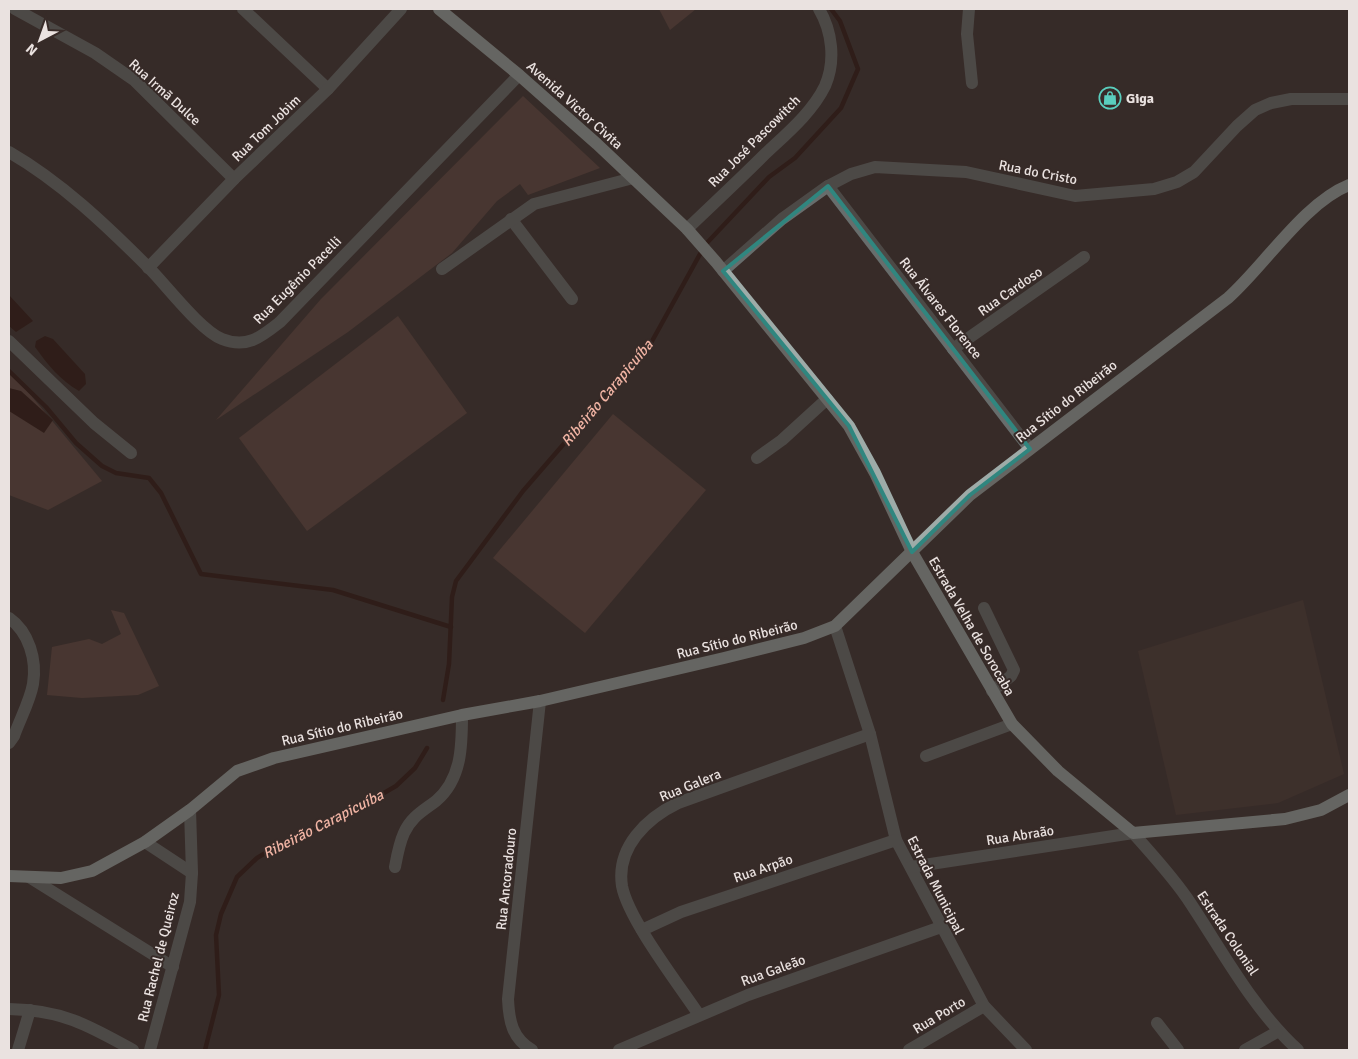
<svg xmlns="http://www.w3.org/2000/svg" width="1358" height="1059" font-family="Signika,sans-serif">
  <style>
    .built { fill: #463530 }
    .green { fill: #5e433c }
    .water { fill: #260d07 }
    .lines { fill: none; stroke-linecap: round; stroke-linejoin: round }
    .stream { stroke: #260d07; stroke-width: 4.5 }
    .minor { stroke: #676d6c; stroke-width: 12 }
    .major { stroke: #9eaba8; stroke-width: 12 }
    .marked { fill: none; stroke: #30867f; stroke-width: 4; stroke-linejoin: round }
    .labels { text-anchor: middle; stroke-width: 4; stroke-linejoin: round; paint-order: stroke }
    .street-label { font-size: 14px; fill: #eae2e0; stroke: #372b28 }
    .poi-label { font-size: 14px; font-weight: bold; fill: #eae2e0; stroke: #372b28; text-anchor: start }
    .water-label { font-size: 15px; font-style: italic; fill: #f1b4a4; stroke: #372b28 }
  </style>
  <rect width="100%" height="100%" fill="#372b28"/>
  <path class="built" d="M 1303,600 L 1344,774 L 1278,803 L 1176,815 L 1138,651 Z"/>
  <g class="green">
    <path d="M 659,9 L 696,9 L 670,30 Z"/>
    <path d="M 523,96 L 600,168 L 528,195 L 520,184 L 497,201 L 452,253 L 348,332 L 216,420 L 321,299 Z"/>
    <path d="M 398,316 L 467,413 L 307,531 L 239,438 Z"/>
    <path d="M 9,369 L 102,481 L 48,510 L 9,495 Z"/>
    <path d="M 613,414 L 706,490 L 585,633 L 493,558 Z"/>
    <path d="M 111,610 L 124,613 L 159,686 L 138,695 L 82,698 L 47,695 L 52,647 L 89,639 L 102,644 L 121,634 Z"/>
  </g>
  <g class="water">
    <path d="M 9,295 L 33,321 L 16,332 L 9,326 Z"/>
    <path d="M 45,336 L 53,339 L 85,374 L 86,384 L 79,391 C 60,380 48,365 35,347 L 36,341 Z"/>
    <path d="M 9,388 L 21,391 L 53,420 L 44,433 L 9,411 Z"/>
  </g>
  <g class="lines">
    <g class="stream">
      <path d="M 9,371 L 46,407 L 76,443 L 102,466 L 116,473 L 149,478 L 161,493 L 201,574 L 333,590 L 451,627"/>
      <path d="M 443,700 L 449,664 L 452,597 L 456,581 L 523,491 L 651,343 L 705,245 L 769,177 L 795,158 L 841,108 L 858,69 L 840,21 L 831,9"/>
      <path d="M 205,1050 L 219,995 L 216,935 L 221,914 L 237,877 L 257,858 L 277,846 L 346,815 L 396,786 L 415,768 L 427,748"/>
    </g>
    <g class="minor">
      <path d="M 15,9 L 95,53 L 134,80 L 234,179"/>
      <path d="M 243,9 L 328,89"/>
      <path d="M 969,9 L 967,34 L 972,83"/>
      <path d="M 9,152 C 61,182 106,225 149,268 C 167,286 200,330 222,339 C 247,349 261,337 280,322 L 519,75"/>
      <path d="M 828,186 L 1030,449"/>
      <path d="M 511,219 L 572,299"/>
      <path d="M 687,229 C 713,204 739,180 764,155 C 785,135 812,113 825,86 C 836,61 832,31 819,9"/>
      <path d="M 148,268 L 234,179 L 328,89 L 401,9"/>
      <path d="M 442,269 L 534,204 L 633,178"/>
      <path d="M 723,271 L 782,219 L 828,186 L 851,174 L 875,167 L 966,172 L 1075,196 L 1154,189 L 1177,182 L 1194,172 L 1237,126 L 1255,110 L 1271,103 L 1291,99 L 1349,99"/>
      <path d="M 9,341 L 94,423 L 131,453"/>
      <path d="M 953,349 L 1084,257"/>
      <path d="M 757,458 L 782,440 L 827,399"/>
      <path d="M 984,608 L 1014,670 L 1011,676 L 992,691"/>
      <path d="M 9,618 C 29,632 37,660 33,684 C 30,701 20,719 14,736 L 9,743"/>
      <path d="M 835,626 L 870,734 L 896,840 L 984,1006 L 1026,1050"/>
      <path d="M 926,756 L 1012,724"/>
      <path d="M 145,842 L 192,873"/>
      <path d="M 395,867 C 397,856 399,844 404,833 C 411,817 423,811 436,801 C 462,779 462,745 462,715"/>
      <path d="M 911,867 L 1133,833 C 1152,854 1171,875 1187,898 C 1222,950 1252,1008 1298,1050"/>
      <path d="M 29,877 L 173,967"/>
      <path d="M 642,930 L 681,912 L 896,840"/>
      <path d="M 9,1009 C 62,1010 88,1025 133,1050"/>
      <path d="M 699,1015 C 679,985 628,919 622,886 C 616,847 647,818 678,803 L 870,734"/>
      <path d="M 1157,1023 L 1178,1050"/>
      <path d="M 18,1050 L 30,1010"/>
      <path d="M 150,1050 L 190,902 L 192,873 L 190,810"/>
      <path d="M 532,1050 C 512,1038 509,1021 508,999 L 540,701"/>
      <path d="M 619,1050 L 748,995 L 941,927"/>
      <path d="M 909,1050 L 984,1006"/>
      <path d="M 1245,1050 L 1277,1032"/>
    </g>
    <g class="major">
      <path d="M 439,9 L 519,75 L 597,144 L 687,229 L 716,262 L 849,426 L 875,473 L 912,552 L 1012,724 L 1058,771 L 1133,833 L 1285,819 L 1321,810 L 1349,795"/>
      <path d="M 9,876 L 61,878 L 92,871 L 145,842 L 190,810 L 237,771 L 274,758 L 462,715 L 540,701 L 724,658 L 804,638 L 835,626 L 970,495 L 1228,298 C 1265,265 1304,203 1349,185"/>
    </g>
  </g>
  <path d="M0 0H1358V1059H0ZM 828,186 L 1030,449 L 970,495 L 912,552 L 849,426 L 723,271 Z" fill="#372b28" fill-opacity=".55" fill-rule="evenodd"/>
  <path class="marked" d="M 828,186 L 1030,449 L 970,495 L 912,552 L 849,426 L 723,271 Z"/>
  <defs>
    <g id="shop-ring" transform="scale(1.125)"><circle r="9.5" fill="#372b28" stroke="#5acebd" stroke-width="1.5"/><path d="M-5-2.5h2.3a2.7 3.5 0 0 1 5.4 0H5L5.5 6h-11ZM-1.5-2.5h3a1.5 2.3 0 0 0-3 0Z" fill="#5acebd"/></g>
  </defs>
  <g fill-rule="evenodd">
    <use href="#shop-ring" x="1110" y="98"/>
  </g>
  <g class="labels">
    <g class="street-label">
      <text transform="translate(165 92) rotate(42)" y="5">Rua Irmã Dulce</text>
      <text transform="translate(575 105) rotate(42)" y="5">Avenida Victor Civita</text>
      <text transform="translate(266 128) rotate(-44)" y="5">Rua Tom Jobim</text>
      <text transform="translate(754 141) rotate(-45)" y="5">Rua José Pascowitch</text>
      <text transform="translate(1038 172) rotate(11)" y="5">Rua do Cristo</text>
      <text transform="translate(297 280) rotate(-45)" y="5">Rua Eugênio Pacelli</text>
      <text transform="translate(1010 291) rotate(-35)" y="5">Rua Cardoso</text>
      <text transform="translate(941 308) rotate(52)" y="5">Rua Álvares Florence</text>
      <text transform="translate(1066 401) rotate(-38)" y="5">Rua Sítio do Ribeirão</text>
      <text transform="translate(972 626) rotate(60)" y="5">Estrada Velha de Sorocaba</text>
      <text transform="translate(737 639) rotate(-14)" y="5">Rua Sítio do Ribeirão</text>
      <text transform="translate(342 727) rotate(-13)" y="5">Rua Sítio do Ribeirão</text>
      <text transform="translate(690 785) rotate(-22)" y="5">Rua Galera</text>
      <text transform="translate(1020 835) rotate(-9)" y="5">Rua Abraão</text>
      <text transform="translate(763 868) rotate(-19)" y="5">Rua Arpão</text>
      <text transform="translate(506 879) rotate(-84)" y="5">Rua Ancoradouro</text>
      <text transform="translate(936 885) rotate(63)" y="5">Estrada Municipal</text>
      <text transform="translate(1228 933) rotate(56)" y="5">Estrada Colonial</text>
      <text transform="translate(158 957) rotate(-76)" y="5">Rua Rachel de Queiroz</text>
      <text transform="translate(773 970) rotate(-20)" y="5">Rua Galeão</text>
      <text transform="translate(939 1015) rotate(-31)" y="5">Rua Porto</text>
    </g>
    <g class="poi-label">
      <text x="1126" y="103">Giga</text>
    </g>
    <g class="water-label">
      <text transform="translate(607 393) rotate(-50)" y="5">Ribeirão Carapicuíba</text>
      <text transform="translate(323 824) rotate(-27)" y="5">Ribeirão Carapicuíba</text>
    </g>
  </g>
  <rect width="1358" height="1059" fill="none" stroke="#eae2e0" stroke-width="20"/>
  <g transform="translate(40 40) rotate(221)" stroke="#372b28" stroke-width="4" paint-order="stroke">
  <path d="M0-4L9 19L0 12L-9 19Z" fill="#eae2e0"/>
  <text y="-8" font-size="14" font-weight="bold" text-anchor="middle" fill="#eae2e0">N</text>
  </g>
</svg>
